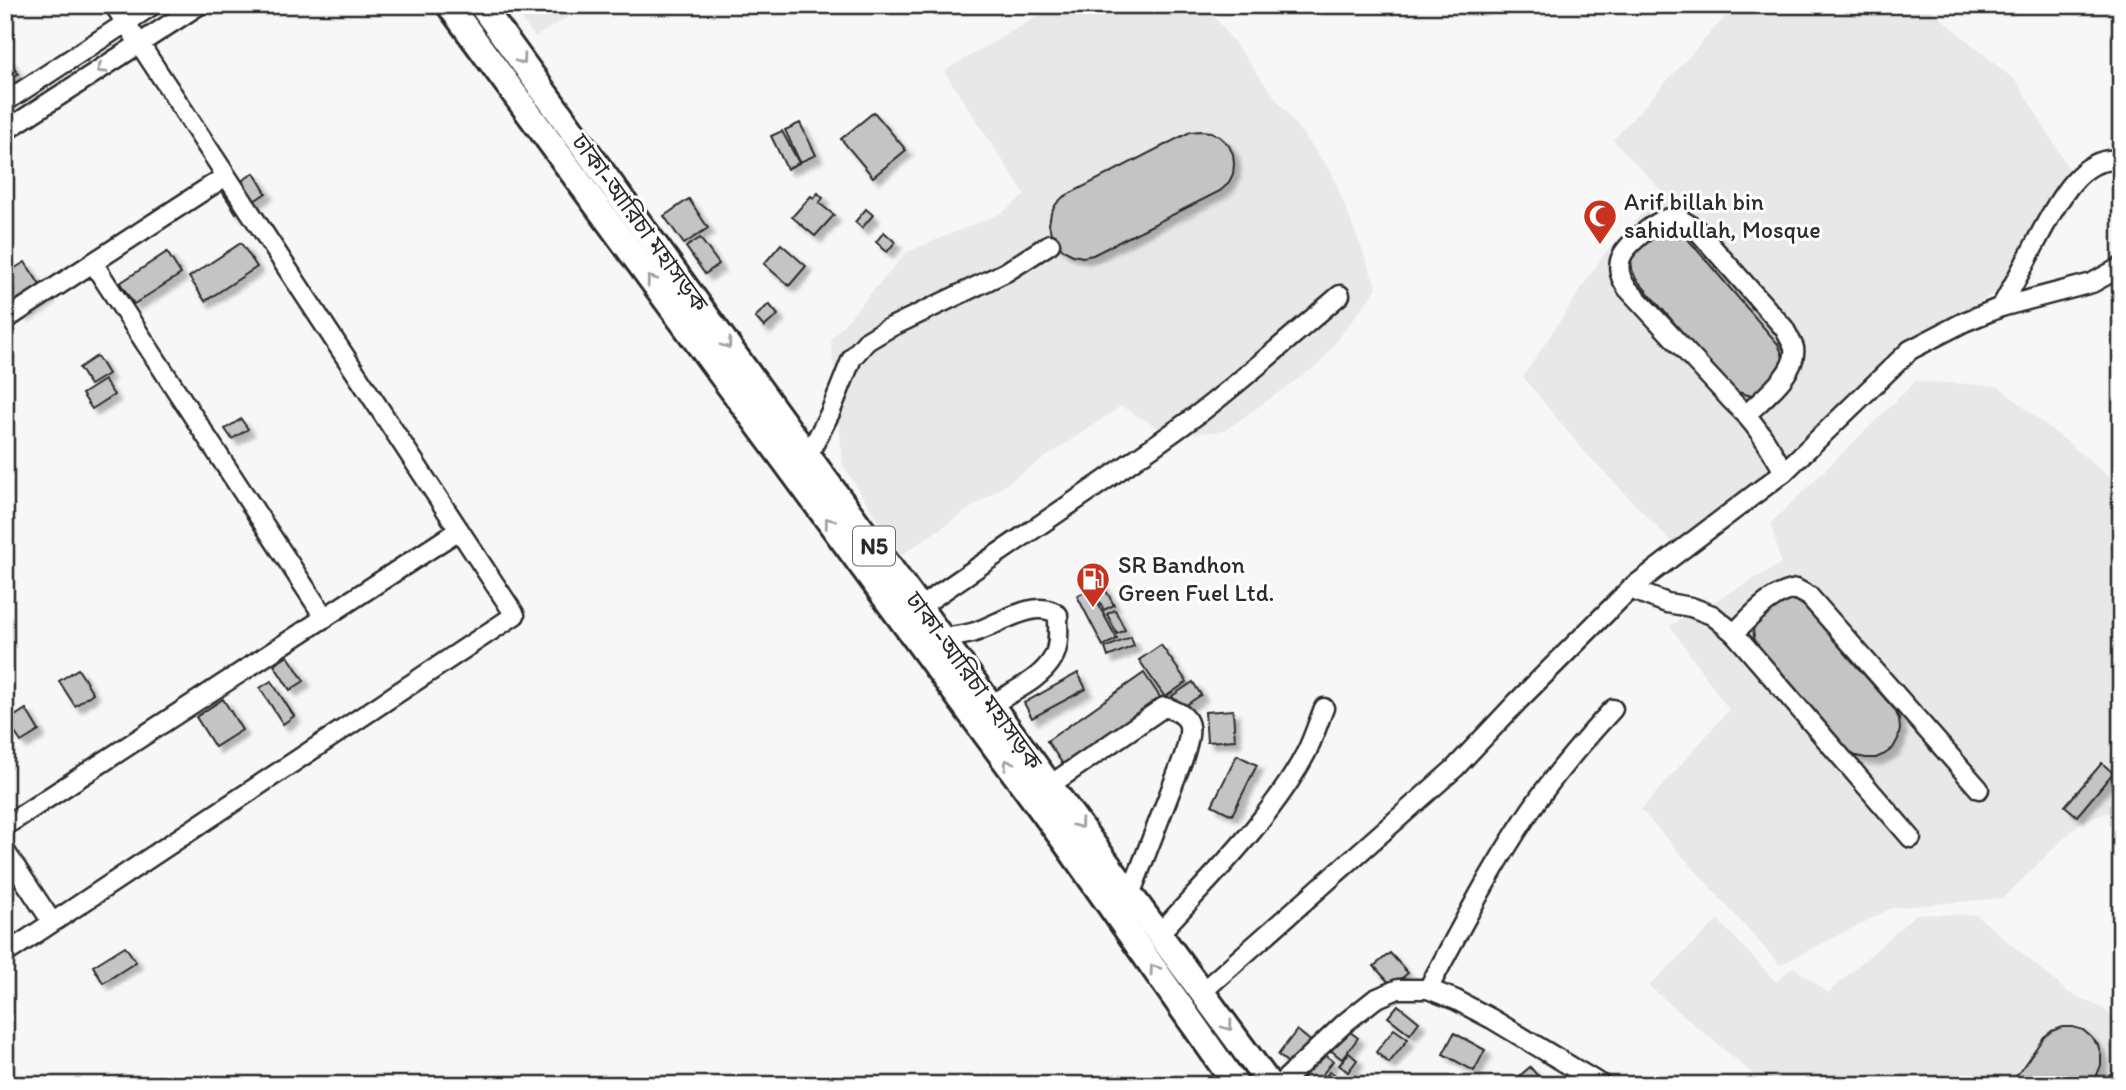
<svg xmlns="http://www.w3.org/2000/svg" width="2126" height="1090" font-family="Itim,'Noto Sans Bengali',sans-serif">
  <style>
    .built { fill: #e8e8e8 }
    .building { fill: #c4c4c4; stroke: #2b2b2b; stroke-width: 2; filter: url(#shadow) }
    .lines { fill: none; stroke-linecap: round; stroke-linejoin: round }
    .minor-casing { stroke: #2b2b2b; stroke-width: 23 }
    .highway-casing { stroke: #2b2b2b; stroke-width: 30 }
    .minor { stroke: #fff; stroke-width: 18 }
    .highway { stroke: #fff; stroke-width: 24 }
    .oneway { stroke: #a0a0a0 }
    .labels { text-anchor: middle; stroke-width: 6; stroke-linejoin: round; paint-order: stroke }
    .shield { fill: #fff; stroke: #6b6b6b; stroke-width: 2 }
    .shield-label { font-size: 23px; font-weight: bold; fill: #2b2b2b }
    .poi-label { font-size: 24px; fill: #2b2b2b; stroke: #fff; text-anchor: start }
    .street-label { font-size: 24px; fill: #2b2b2b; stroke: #fff }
  </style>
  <defs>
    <filter id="shadow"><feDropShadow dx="6" dy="6" stdDeviation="2" flood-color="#0004"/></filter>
  </defs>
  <rect width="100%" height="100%" fill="#f7f7f7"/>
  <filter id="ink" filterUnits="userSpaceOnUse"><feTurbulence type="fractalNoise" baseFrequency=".0143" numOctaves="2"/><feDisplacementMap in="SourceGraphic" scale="14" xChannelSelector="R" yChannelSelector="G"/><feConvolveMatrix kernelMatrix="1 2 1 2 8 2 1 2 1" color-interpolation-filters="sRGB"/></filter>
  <g filter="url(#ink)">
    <g class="built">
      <path d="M 510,5 L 588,5 L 535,37 Z"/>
      <path d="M 1057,5 L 1206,5 L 1332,173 L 1377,288 L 1319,364 L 1224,431 L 1172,436 L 1121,406 L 900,556 L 843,465 L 831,339 L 907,252 L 1002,213 L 1025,195 L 944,71 Z"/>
      <path d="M 1736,5 L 1925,5 L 2018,83 L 2081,189 L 2031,272 L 1931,331 L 1864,385 L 1811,432 L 1686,557 L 1582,449 L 1523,377 L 1604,254 L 1663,192 L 1613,140 Z"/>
      <path d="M 1916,381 L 1998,386 L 2121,486 L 2121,808 L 2081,822 L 2003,898 L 1892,908 L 1780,965 L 1641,810 L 1729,710 L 1670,626 L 1781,564 L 1771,523 Z"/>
      <path d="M 1916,914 L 1976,915 L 2069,993 L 2104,1009 L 2121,1026 L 2121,1085 L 1766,1085 L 1649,986 L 1718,920 L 1776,982 L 1793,967 L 1828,993 Z"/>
    </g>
    <g class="building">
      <path d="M 8,58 L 18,74 L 5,82 L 5,59 Z"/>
      <path d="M 874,112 L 906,150 L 873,177 L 841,139 Z"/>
      <path d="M 800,123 L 816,155 L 800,162 L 785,130 Z"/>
      <path d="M 782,131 L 799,163 L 787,169 L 771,136 Z"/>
      <path d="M 1201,131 L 1211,132 L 1220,137 L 1228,144 L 1233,154 L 1234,164 L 1233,174 L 1228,184 L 1220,191 L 1093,255 L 1083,257 L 1073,255 L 1063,250 L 1056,243 L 1051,234 L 1049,224 L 1051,213 L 1056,204 L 1063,197 L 1190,132 Z"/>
      <path d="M 254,173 L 266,193 L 236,213 L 223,193 Z"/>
      <path d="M 818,193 L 823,198 L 819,203 L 834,215 L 815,236 L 792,217 L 811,196 L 813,198 Z"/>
      <path d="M 689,199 L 708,228 L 684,244 L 664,216 Z"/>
      <path d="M 866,209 L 873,215 L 862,228 L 855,222 Z"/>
      <path d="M 1656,229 L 1666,229 L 1677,231 L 1686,237 L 1778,344 L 1782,354 L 1784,364 L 1759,394 L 1748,395 L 1738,392 L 1729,386 L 1636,279 L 1632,269 L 1631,259 L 1633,249 Z"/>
      <path d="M 884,232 L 895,242 L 887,252 L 876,242 Z"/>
      <path d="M 700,238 L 719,264 L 705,274 L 686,247 Z"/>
      <path d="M 241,243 L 257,267 L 205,301 L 189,277 Z"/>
      <path d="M 781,244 L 806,266 L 789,286 L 764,264 Z"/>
      <path d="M 167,252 L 181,274 L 134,304 L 120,283 Z"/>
      <path d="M 25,262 L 48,297 L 23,314 L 5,287 L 5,274 Z"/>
      <path d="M 769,304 L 778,315 L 764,327 L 755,317 Z"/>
      <path d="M 97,356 L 108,374 L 90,385 L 79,368 Z"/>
      <path d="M 104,380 L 114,395 L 92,409 L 82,394 Z"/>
      <path d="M 241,419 L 248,429 L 232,439 L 225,429 Z"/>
      <path d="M 1100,580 L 1114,605 L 1104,610 L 1091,585 Z"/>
      <path d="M 1090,589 L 1117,639 L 1103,646 L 1077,596 Z"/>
      <path d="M 1787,599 L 1797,601 L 1805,607 L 1895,710 L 1899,719 L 1900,729 L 1898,739 L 1893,748 L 1885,754 L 1876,758 L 1866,758 L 1856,756 L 1847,751 L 1758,647 L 1754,638 L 1753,628 L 1755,618 Z"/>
      <path d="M 1115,610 L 1125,630 L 1117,634 L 1107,614 Z"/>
      <path d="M 1131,637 L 1134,646 L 1108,657 L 1105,648 Z"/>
      <path d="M 1161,645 L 1187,682 L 1165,697 L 1139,660 Z"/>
      <path d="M 288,656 L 304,681 L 290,690 L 274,665 Z"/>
      <path d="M 78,669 L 93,693 L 75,706 L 59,681 Z"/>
      <path d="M 1078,673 L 1086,689 L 1032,718 L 1024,703 Z"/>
      <path d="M 1144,673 L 1164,703 L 1067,770 L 1047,741 Z"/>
      <path d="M 271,681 L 294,716 L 283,724 L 260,688 Z"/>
      <path d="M 1193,682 L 1201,695 L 1180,709 L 1172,696 Z"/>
      <path d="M 223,699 L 242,730 L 215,747 L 196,717 Z"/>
      <path d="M 26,709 L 39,731 L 21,742 L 7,721 Z"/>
      <path d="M 1233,710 L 1235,740 L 1207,742 L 1205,712 Z"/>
      <path d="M 1237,755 L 1257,765 L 1232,815 L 1212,805 Z"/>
      <path d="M 2102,763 L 2113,773 L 2077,816 L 2065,806 Z"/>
      <path d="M 125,946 L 136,962 L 103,983 L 93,966 Z"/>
      <path d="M 1390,953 L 1408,973 L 1392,986 L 1374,966 Z"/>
      <path d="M 1398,1005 L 1419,1022 L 1410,1034 L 1388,1017 Z"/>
      <path d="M 2062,1027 L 2073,1027 L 2083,1030 L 2091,1037 L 2098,1045 L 2101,1055 L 2101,1065 L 2097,1075 L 2090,1085 L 2010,1085 L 2044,1037 L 2052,1031 Z"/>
      <path d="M 1345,1028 L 1358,1038 L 1342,1059 L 1329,1049 Z"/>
      <path d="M 1394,1029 L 1408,1039 L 1389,1063 L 1376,1052 Z"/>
      <path d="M 1297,1030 L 1314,1044 L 1295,1068 L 1278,1055 Z"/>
      <path d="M 1454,1033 L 1485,1050 L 1474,1071 L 1443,1054 Z"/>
      <path d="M 1319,1050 L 1333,1061 L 1314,1085 L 1311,1085 L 1299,1075 Z"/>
      <path d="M 1349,1053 L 1357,1060 L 1348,1072 L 1339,1065 Z"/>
      <path d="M 1530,1067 L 1546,1085 L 1523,1085 L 1517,1078 Z"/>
      <path d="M 1330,1071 L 1340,1079 L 1336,1085 L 1320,1085 Z"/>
    </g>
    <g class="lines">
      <g class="minor-casing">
        <g id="minor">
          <path d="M 5,102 L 153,5"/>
          <path d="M 5,131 L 199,5"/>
          <path d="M 93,263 L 325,618"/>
          <path d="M 2001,307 C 2013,286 2024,265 2035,244 C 2052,213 2077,154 2121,160"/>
          <path d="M 5,320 L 226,176"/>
          <path d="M 1747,414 C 1762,399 1798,372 1794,348 C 1792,342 1787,334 1784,328 L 1697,230 C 1690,225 1681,218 1672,218 C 1663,218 1654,225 1647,230 C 1625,247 1609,262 1627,288 L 1732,401 C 1755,422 1769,445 1784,472"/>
          <path d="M 808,456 L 830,413 L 852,358 L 867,341 L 887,329 L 1006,272 L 1050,244"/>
          <path d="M 1630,589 L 1667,603 L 1691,607 L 1712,615 L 1734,633 L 1911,838"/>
          <path d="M 920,607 C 1013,542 1109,480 1201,412 C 1249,375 1294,334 1340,295"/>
          <path d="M 1734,633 C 1753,615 1769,594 1796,589 L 1809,596 L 1979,789"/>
          <path d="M 942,638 C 953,636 964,636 975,632 C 998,625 1036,597 1058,615 C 1058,628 1060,646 1053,658 C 1041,680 1011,692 991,705"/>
          <path d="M 1050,785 L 1164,707 C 1195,715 1192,729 1184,756 L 1130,895"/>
          <path d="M 5,826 L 459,530"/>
          <path d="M 5,851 L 52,922"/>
          <path d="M 1159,934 C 1209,879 1271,819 1306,753 C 1313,739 1318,723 1324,708"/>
          <path d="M 5,954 L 515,615 L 114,5"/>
          <path d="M 1428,989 C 1464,922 1499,853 1544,791 C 1565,762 1589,735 1613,709"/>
          <path d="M 1203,991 L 1455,768 L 1518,701 L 1630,589 L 1784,472 L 1910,350 L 1964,322 L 2001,307 L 2092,283 L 2121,267"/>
          <path d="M 1279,1085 L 1346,1022 L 1375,999 L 1398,989 L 1428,989 L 1456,1000 L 1492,1019 L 1602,1085"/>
          <path d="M 2115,1085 L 2117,1082"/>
        </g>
      </g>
      <g class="highway-casing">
        <g id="highway">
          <path d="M 449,5 L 1065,842 L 1236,1085"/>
          <path d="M 481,5 L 808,456 L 1270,1085"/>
        </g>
      </g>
      <use href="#minor" class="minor"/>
      <use href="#highway" class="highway"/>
    </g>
    <defs><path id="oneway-chevron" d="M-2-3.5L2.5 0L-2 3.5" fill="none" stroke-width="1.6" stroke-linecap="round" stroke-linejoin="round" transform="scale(1.75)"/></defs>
    <g class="oneway">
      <use href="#oneway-chevron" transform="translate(522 60) rotate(54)"/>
      <use href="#oneway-chevron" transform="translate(101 69) rotate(147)"/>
      <use href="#oneway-chevron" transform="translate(651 280) rotate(-126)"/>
      <use href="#oneway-chevron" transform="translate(727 344) rotate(54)"/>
      <use href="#oneway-chevron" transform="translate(829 522) rotate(-127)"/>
      <use href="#oneway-chevron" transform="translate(1008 764) rotate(-126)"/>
      <use href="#oneway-chevron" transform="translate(1079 824) rotate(54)"/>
      <use href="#oneway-chevron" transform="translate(1154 969) rotate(-125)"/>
      <use href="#oneway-chevron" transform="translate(1228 1026) rotate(54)"/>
    </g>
  </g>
  <defs>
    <g id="mosque-pin" transform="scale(1.75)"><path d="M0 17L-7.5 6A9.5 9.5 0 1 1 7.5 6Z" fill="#c8321e" stroke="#fff"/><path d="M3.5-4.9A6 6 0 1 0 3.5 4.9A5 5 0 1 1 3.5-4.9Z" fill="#fff"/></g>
    <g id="fuel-pin" transform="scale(1.75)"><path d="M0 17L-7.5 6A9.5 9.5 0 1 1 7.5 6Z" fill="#c8321e" stroke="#fff"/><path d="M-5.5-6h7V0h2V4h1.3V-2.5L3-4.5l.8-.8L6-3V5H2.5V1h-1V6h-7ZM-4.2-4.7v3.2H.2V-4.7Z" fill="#fff"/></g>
  </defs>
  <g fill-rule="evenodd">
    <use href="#mosque-pin" x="1600" y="216"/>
    <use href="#fuel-pin" x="1093" y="579"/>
  </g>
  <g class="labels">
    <rect class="shield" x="853" y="526.5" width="42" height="39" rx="5"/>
    <g class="shield-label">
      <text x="874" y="554">N5</text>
    </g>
    <g class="poi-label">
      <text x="1624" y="210">Arif billah bin<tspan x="1624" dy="28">sahidullah, Mosque</tspan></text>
      <text x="1118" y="573">SR Bandhon<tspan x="1118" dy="28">Green Fuel Ltd.</tspan></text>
    </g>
    <g class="street-label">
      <text transform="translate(640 223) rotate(54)" y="8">ঢাকা-আরিচা মহাসড়ক</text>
      <text transform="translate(974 681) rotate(54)" y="8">ঢাকা-আরিচা মহাসড়ক</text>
    </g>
  </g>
  <rect width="2126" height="1090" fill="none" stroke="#fff" stroke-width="28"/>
  <rect x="14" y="14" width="2098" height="1062" fill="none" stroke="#2b2b2b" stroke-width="2.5" filter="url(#ink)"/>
</svg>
